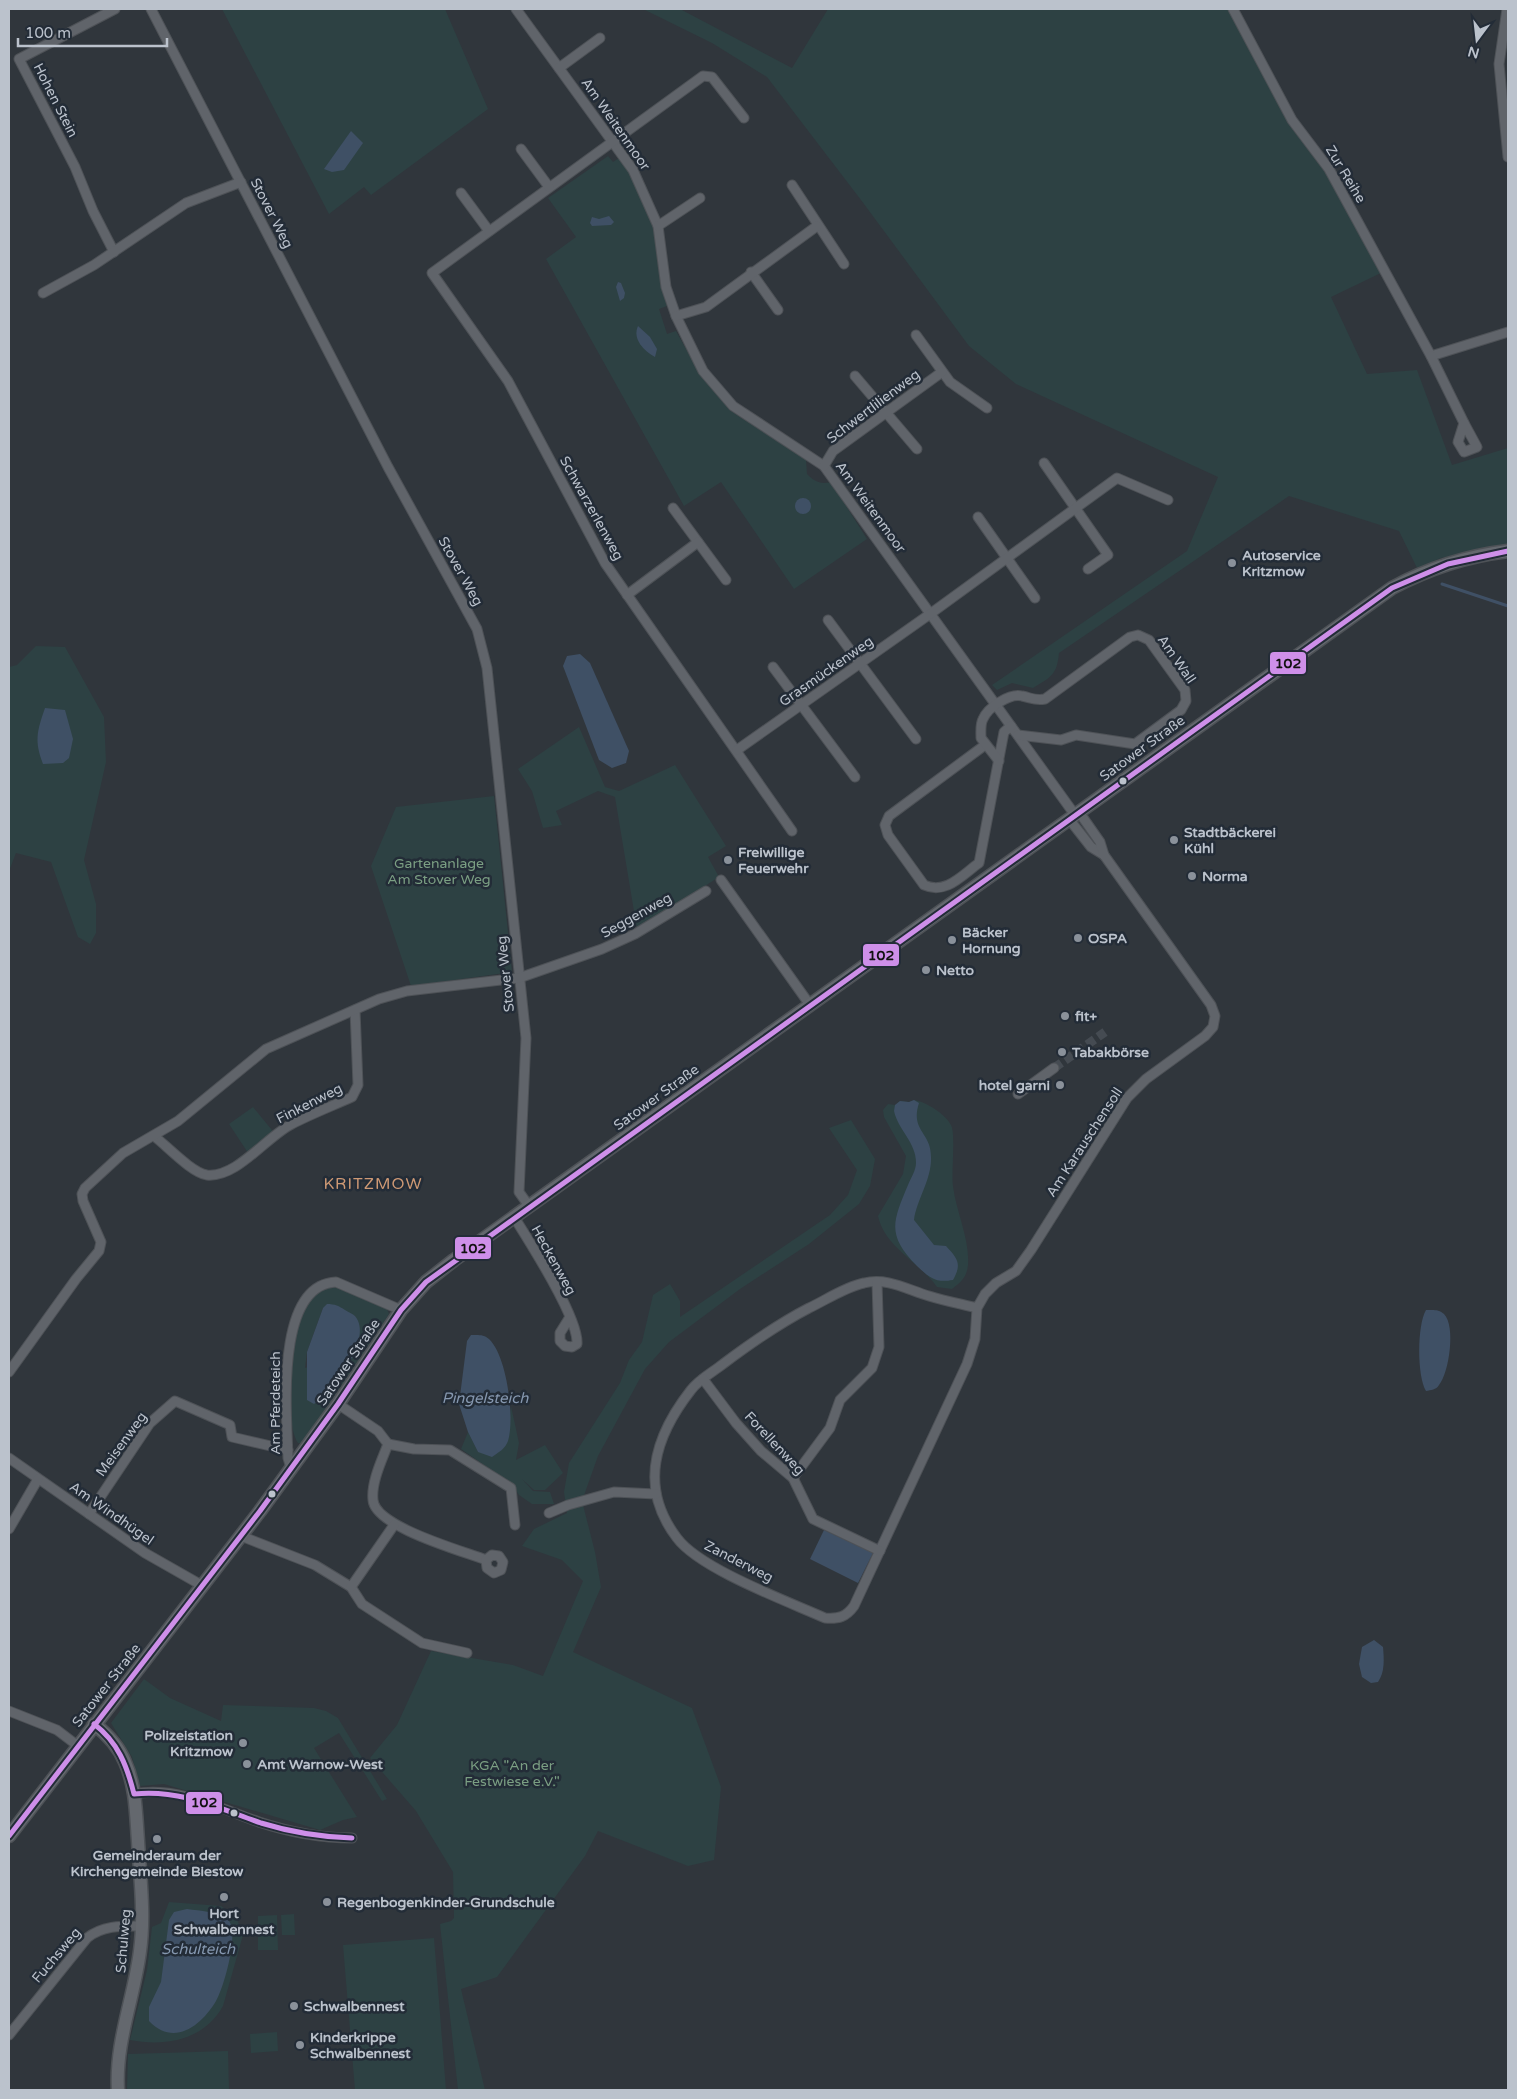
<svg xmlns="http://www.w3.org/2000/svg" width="1517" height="2099" font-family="'Varela Round',sans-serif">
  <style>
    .green { fill: #2d4143; fill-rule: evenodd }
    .water { fill: #3f5065 }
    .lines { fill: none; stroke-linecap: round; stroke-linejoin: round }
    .stream { stroke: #3f5065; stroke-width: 3 }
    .street-tunnel { stroke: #454b52; stroke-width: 9; stroke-dasharray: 9 4.5; stroke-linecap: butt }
    .street-casing { stroke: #4e5257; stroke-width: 11 }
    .secondary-casing { stroke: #4e5257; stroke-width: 15 }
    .street { stroke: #60646a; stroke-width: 9 }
    .secondary { stroke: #64686e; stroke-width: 12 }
    .bus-1-casing { stroke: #232c37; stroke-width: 9 }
    .bus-1 { stroke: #ce8fe9; stroke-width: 5 }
    .poi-dot { fill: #8a919a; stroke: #232c37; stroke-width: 2 }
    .bus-dot { fill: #bbc2cc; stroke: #232c37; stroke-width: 2 }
    .labels { text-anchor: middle; stroke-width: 5; stroke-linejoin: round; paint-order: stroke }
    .street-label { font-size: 14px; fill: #bbc2cc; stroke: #232c37 }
    .poi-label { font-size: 14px; font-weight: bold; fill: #bbc2cc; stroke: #232c37; text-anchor: start }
    .park-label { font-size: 14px; fill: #7b9f83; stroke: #232c37 }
    .water-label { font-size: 15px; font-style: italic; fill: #8698b0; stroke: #232c37 }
    .quarter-label { font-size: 16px; letter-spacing: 1px; fill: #ce9974; stroke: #232c37 }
    .line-badge { stroke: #232c37; stroke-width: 2 }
    .pale-badge-label { font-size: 14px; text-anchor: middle; font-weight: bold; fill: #111 }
  </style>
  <rect width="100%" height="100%" fill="#30363c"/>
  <g class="green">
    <path d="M 222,9 L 445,9 L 488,109 L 371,195 L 364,187 L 329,214 Z"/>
    <path d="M 643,9 L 680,9 L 792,68 L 828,9 L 1228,9 L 1294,131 L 1325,169 L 1383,272 L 1331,297 L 1367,374 L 1417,370 L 1452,465 L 1508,448 L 1508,545 L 1441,558 L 1417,568 L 1399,531 L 1289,496 L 1059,653 C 1057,675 1051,677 1033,688 L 1012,683 L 997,690 L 992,685 L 1187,551 L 1218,477 L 1016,384 L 969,346 L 861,200 L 767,77 L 712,43 Z"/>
    <path d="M 608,156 L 613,162 L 619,158 L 628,169 L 654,227 L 661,286 L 667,306 L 659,309 L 667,334 L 676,331 L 700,374 L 731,411 L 806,460 L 807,474 C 814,481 820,485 831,482 L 867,539 L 794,589 L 721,482 L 684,506 L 546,259 L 576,237 L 548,198 Z"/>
    <path d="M 36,646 L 65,647 L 104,717 L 106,762 L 84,860 L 96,904 L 96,933 L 90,944 L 78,937 L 51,862 L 16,853 L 9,871 L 9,667 L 17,665 Z"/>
    <path d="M 579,727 L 605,787 L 619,791 L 675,765 L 726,846 L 708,857 L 719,877 L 637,929 L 615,797 L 598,791 L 556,811 L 562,825 L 543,828 L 532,791 L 518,769 Z"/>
    <path d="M 494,796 L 512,972 L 411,986 L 371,866 L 396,807 Z"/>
    <path d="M 914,1100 C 927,1102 945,1114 951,1125 C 956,1135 951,1172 953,1186 C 956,1212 970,1239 968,1265 C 967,1277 961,1282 952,1289 L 937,1287 C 920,1262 885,1248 878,1216 L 903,1174 L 906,1156 L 884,1117 L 883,1110 L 888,1104 L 895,1105 L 900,1101 L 909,1102 Z"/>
    <path d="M 253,1107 L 276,1135 L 250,1156 L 229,1124 Z"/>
    <path d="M 851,1120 L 875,1159 L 870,1186 L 859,1204 L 809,1244 L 740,1289 L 669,1342 L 645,1369 L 598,1456 L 582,1501 L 595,1552 L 601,1587 L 573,1652 L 692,1708 L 721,1787 L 714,1860 L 688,1866 L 598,1831 L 585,1856 L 497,1977 L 461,1989 L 485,2090 L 458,2090 L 440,1924 L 451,1921 L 454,1918 L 453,1872 L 416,1811 L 370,1758 L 397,1725 L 431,1651 L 513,1665 L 543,1676 L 583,1581 L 562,1560 L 522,1546 L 534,1529 L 567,1513 L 564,1492 L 569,1463 L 620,1383 L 629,1360 L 642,1342 L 653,1295 L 670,1284 L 680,1301 L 680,1317 L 830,1215 L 848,1195 L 857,1170 L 829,1128 Z"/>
    <path d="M 336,1286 L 387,1309 L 389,1314 L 334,1400 L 303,1443 L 298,1443 C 283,1419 290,1326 307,1303 C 316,1293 323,1289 336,1286 ZM 323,1308 L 355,1316 L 359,1329 L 357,1348 L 305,1368 L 307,1352 Z"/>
    <path d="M 511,1406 L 519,1443 L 516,1460 L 545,1445 L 563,1473 L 545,1490 L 534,1490 L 522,1479 L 533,1491 L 550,1492 L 554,1504 L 532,1504 L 519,1495 L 510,1483 L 461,1449 L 468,1432 L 478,1452 L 508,1439 Z"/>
    <path d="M 144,1679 L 170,1698 L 221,1721 L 223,1705 L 314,1708 L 326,1711 L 338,1718 L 387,1799 L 382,1801 L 339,1733 L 314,1748 L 357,1817 L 343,1820 L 320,1830 L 164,1784 L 140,1786 L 132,1757 L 111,1723 Z"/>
    <path d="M 169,1902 L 221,1906 L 236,1917 L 243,1935 L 223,2006 C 204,2040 166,2047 130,2040 L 147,1970 L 152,1927 L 161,1923 Z"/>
    <path d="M 294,1914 L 295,1935 L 282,1935 L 281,1915 Z"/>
    <path d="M 277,1915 L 278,1950 L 258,1950 L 258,1916 Z"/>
    <path d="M 434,1938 L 446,2090 L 355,2090 L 343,1945 Z"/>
    <path d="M 277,2032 L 278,2051 L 251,2053 L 250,2034 Z"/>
    <path d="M 228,2051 L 229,2090 L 127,2090 L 128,2054 Z"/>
  </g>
  <g class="water">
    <path d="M 351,131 L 363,143 L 344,170 L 332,172 L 324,169 Z"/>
    <path d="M 609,216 L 614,222 L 611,225 L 592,226 L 590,223 L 592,217 L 599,219 Z"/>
    <path d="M 618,282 L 621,283 L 625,293 L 624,298 L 620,301 L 616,287 Z"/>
    <path d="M 638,326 L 650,337 L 657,349 L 655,357 C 644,351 632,339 638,326 Z"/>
    <circle cx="803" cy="506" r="8"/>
    <path d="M 580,654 L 590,663 L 629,751 L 626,763 L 612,768 L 599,760 L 563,666 L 567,656 Z"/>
    <path d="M 45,708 L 65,710 L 73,739 L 69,758 L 63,763 L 43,764 C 34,741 37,731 45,708 Z"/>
    <path d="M 914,1100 L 919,1103 C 910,1131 931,1132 931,1157 C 932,1179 917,1199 914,1220 L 934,1245 L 946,1246 C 958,1259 962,1264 953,1280 C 935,1283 930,1278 917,1266 C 886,1235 893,1221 908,1185 C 911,1178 916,1170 916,1163 C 916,1142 898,1130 894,1111 L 895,1105 L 900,1101 L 909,1102 Z"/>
    <path d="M 327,1304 C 335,1304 339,1306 345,1310 C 348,1312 353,1314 355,1316 C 374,1338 333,1393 314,1404 L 307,1400 L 307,1352 L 323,1308 Z"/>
    <path d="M 1426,1310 C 1433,1310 1439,1309 1444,1314 C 1456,1326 1449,1373 1439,1385 C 1436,1390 1431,1390 1426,1391 C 1417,1376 1417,1325 1426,1310 Z"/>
    <path d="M 471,1335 C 477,1335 484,1334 489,1339 C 507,1356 515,1418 508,1441 C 505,1449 499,1452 492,1457 L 478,1452 L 468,1432 L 459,1404 L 467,1341 Z"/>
    <path d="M 824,1530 L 873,1553 L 858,1583 L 810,1559 Z"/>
    <path d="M 1374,1640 L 1383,1647 C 1384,1659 1385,1672 1378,1682 L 1371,1683 L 1362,1677 L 1359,1664 L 1362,1647 Z"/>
    <path d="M 187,1909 C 200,1911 218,1911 228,1920 C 240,1930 224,1988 216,2001 C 201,2026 174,2047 149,2021 L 149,2007 L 161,1982 L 169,1920 L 174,1912 Z"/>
  </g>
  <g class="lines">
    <path class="stream" d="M 1442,584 L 1508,606"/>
    <path class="street-tunnel" d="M 1054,1068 L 1105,1032"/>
    <g class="street-casing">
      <g id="street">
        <path d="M 151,9 L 388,467 L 477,629 L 487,668 L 526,1038 L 519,1192 L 529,1206"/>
        <path d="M 516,9 L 633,170 L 658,226 L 666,287 L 676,316 L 703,371 L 733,406 L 824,466 L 1075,815"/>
        <path d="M 1233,9 L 1292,120 L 1329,169 L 1431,356 L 1508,332"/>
        <path d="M 1507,9 L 1499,64 L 1508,157"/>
        <path d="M 559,68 L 600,38"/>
        <path d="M 744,118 L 712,77 L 703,76 L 432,273 L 508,381 L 605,563 L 792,831"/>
        <path d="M 521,149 L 549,187"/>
        <path d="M 792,185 L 844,264"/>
        <path d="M 461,193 L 489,231"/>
        <path d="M 658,226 L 700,198"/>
        <path d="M 114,252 L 93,211 L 75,167 L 19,59 L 115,9"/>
        <path d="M 751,272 L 778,310"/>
        <path d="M 43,293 L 94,265 L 186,203 L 241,182"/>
        <path d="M 676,316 L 706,307 L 817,226"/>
        <path d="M 916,335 L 950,382 L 987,408"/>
        <path d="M 1431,356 L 1464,423"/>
        <path d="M 855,376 L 917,449"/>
        <path d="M 1464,423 L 1477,447 L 1464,452 L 1458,442 Z"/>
        <path d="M 1044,463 L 1108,555 L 1088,569"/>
        <path d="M 824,466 L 833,451 L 942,372"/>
        <path d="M 673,508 L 726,580"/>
        <path d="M 978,517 L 1035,598"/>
        <path d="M 627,595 L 698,542"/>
        <path d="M 828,620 L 916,739"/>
        <path d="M 773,667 L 855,777"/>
        <path d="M 985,745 L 889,816 L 885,825 L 888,835 L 924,885 C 946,895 962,875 979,863 L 1004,732 L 1011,726"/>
        <path d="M 737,750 L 930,614 L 1117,478 L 1168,500"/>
        <path d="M 999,761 L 981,738 C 981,733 980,724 983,719 C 988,707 1010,693 1022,696 C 1032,698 1035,701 1045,699 L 1130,637 L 1138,635 L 1149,640 L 1185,690 L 1186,701 L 1181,710 L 1135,744 L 1076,735 L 1061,740 L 1018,735"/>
        <path d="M 1069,819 L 1091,847 L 1104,855"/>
        <path d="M 721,880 L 810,1005"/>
        <path d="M 1018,1094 L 1054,1068"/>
        <path d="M 154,1136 C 167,1146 192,1173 207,1175 C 237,1178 267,1136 292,1124 C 311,1114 332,1106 352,1097 L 358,1085 L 355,1010"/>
        <path d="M 514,1217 C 529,1241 579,1318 577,1344 L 572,1347 L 565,1346 L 560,1341 L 560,1333 L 570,1317"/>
        <path d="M 977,1308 C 961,1304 945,1301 929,1296 C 908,1290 887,1277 864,1283 C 845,1287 826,1300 809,1308 C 778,1324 751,1343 723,1364 C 713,1372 699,1379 691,1390 C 655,1436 638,1487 677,1538 C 700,1569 787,1601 825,1618 C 839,1619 846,1617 854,1606 L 967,1364 L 975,1339 L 977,1308 L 985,1294 L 996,1283 L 1016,1271 L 1031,1250 L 1127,1098 L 1146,1079 L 1205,1036 L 1213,1027 L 1215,1016 L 1211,1005 L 1104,855 L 1100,842 L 1079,812"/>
        <path d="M 9,1372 L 76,1279 L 99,1251 L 101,1242 L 83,1201 L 82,1194 L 85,1188 L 123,1153 L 178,1121 L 266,1049 L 379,999 L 407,991 L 519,978 L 602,949 L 635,934 L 706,891"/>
        <path d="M 703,1379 L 736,1423 L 761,1451 L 793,1478 L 813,1519 L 880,1551"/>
        <path d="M 338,1404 L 378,1431 L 388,1444 C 382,1460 371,1482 373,1500 C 375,1527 463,1551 486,1560"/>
        <path d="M 388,1444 L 414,1449 L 450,1450 L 511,1488 L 515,1525"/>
        <path d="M 9,1458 L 145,1553 L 203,1586"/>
        <path d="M 291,1468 L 288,1458 C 287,1415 274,1285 336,1282 L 401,1310"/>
        <path d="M 793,1478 L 830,1428 L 840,1400 L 872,1368 L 879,1347 L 877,1282"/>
        <path d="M 549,1513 L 568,1505 L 614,1492 L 656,1494"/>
        <path d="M 89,1514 L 150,1423 L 175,1401 L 230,1425 L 232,1437 L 288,1450"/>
        <path d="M 9,1529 L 38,1479"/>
        <path d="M 241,1536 L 315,1565 L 351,1587 L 362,1604 L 422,1643 L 467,1653"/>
        <path d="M 492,1555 L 499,1556 L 503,1562 L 501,1570 L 494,1573 L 487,1568 L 486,1560 Z"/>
        <path d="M 351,1587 L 394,1525"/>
        <path d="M 9,1711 L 57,1730 L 78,1746"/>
        <path d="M 134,1794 C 177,1786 219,1808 259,1822 C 289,1832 320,1838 352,1838"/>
        <path d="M 9,2035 L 87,1938 C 103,1925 123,1926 143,1926"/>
      </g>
    </g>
    <g class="secondary-casing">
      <g id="secondary">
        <path d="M 94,1724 C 107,1734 119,1747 125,1762 C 136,1786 136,1815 138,1841 C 140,1877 145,1915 140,1951 C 134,1998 115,2043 118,2090"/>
        <path d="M 9,1836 L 260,1511 L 338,1404 L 401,1310 L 426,1282 L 454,1260 L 1392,588 C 1429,568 1466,556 1508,551"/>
      </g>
    </g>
    <use href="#street" class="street"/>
    <use href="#secondary" class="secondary"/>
    <g class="bus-1-casing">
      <g id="bus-1">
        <path d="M 94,1724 C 118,1742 127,1766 134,1794 C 180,1789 218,1808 261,1823 C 290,1832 321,1837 352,1838"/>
        <path d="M 9,1836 L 260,1511 L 338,1404 L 401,1310 L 426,1282 L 1392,588 L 1448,564 L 1508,551"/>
      </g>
    </g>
    <use href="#bus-1" class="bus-1"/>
  </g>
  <g class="poi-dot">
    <circle cx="1232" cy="563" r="5"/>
    <circle cx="1174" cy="840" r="5"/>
    <circle cx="728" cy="860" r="5"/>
    <circle cx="1192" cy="876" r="5"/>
    <circle cx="1078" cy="938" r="5"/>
    <circle cx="952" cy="940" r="5"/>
    <circle cx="926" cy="970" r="5"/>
    <circle cx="1065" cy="1016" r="5"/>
    <circle cx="1062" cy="1052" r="5"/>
    <circle cx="1060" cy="1085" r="5"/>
    <circle cx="243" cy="1743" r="5"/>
    <circle cx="247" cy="1764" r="5"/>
    <circle cx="157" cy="1839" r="5"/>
    <circle cx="224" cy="1897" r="5"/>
    <circle cx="327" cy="1902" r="5"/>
    <circle cx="294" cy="2006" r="5"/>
    <circle cx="300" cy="2045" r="5"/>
  </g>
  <g class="bus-dot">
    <circle cx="1123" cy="781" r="4.5"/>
    <circle cx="272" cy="1494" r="4.5"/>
    <circle cx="234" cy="1813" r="4.5"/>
  </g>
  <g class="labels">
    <g class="street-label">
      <text transform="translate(56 100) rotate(63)" y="5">Hohen Stein</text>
      <text transform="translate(616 124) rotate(55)" y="5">Am Weitenmoor</text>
      <text transform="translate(1346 174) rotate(59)" y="5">Zur Reihe</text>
      <text transform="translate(272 213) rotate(63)" y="5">Stover Weg</text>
      <text transform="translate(873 406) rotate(-37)" y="5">Schwertlilienweg</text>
      <text transform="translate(871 507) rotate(54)" y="5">Am Weitenmoor</text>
      <text transform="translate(592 508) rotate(61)" y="5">Schwarzerlenweg</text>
      <text transform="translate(461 571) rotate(61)" y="5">Stover Weg</text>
      <text transform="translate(1177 659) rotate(55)" y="5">Am Wall</text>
      <text transform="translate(826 671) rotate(-35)" y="5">Grasmückenweg</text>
      <text transform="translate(1142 748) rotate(-36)" y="5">Satower Straße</text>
      <text transform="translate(636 915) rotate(-29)" y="5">Seggenweg</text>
      <text transform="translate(505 974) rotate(-96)" y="5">Stover Weg</text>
      <text transform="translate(656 1097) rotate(-36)" y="5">Satower Straße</text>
      <text transform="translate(309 1103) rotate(-27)" y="5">Finkenweg</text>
      <text transform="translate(1084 1142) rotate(-57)" y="5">Am Karauschensoll</text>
      <text transform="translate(554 1260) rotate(61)" y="5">Heckenweg</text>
      <text transform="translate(348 1362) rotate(-56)" y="5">Satower Straße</text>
      <text transform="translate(275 1403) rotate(-90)" y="5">Am Pferdeteich</text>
      <text transform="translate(775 1443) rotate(47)" y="5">Forellenweg</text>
      <text transform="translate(121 1444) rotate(-54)" y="5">Meisenweg</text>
      <text transform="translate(112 1513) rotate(35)" y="5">Am Windhügel</text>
      <text transform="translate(739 1561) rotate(27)" y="5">Zanderweg</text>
      <text transform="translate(106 1685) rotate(-52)" y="5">Satower Straße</text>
      <text transform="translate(123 1941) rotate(-85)" y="5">Schulweg</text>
      <text transform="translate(56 1955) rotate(-50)" y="5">Fuchsweg</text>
    </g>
    <g class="poi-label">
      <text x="1242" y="560">Autoservice<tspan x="1242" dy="16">Kritzmow</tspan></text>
      <text x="1184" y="837">Stadtbäckerei<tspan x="1184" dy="16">Kühl</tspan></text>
      <text x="738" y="857">Freiwillige<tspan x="738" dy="16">Feuerwehr</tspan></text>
      <text x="1202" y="881">Norma</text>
      <text x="962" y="937">Bäcker<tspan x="962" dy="16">Hornung</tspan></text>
      <text x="1088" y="943">OSPA</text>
      <text x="936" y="975">Netto</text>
      <text x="1075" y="1021">fit+</text>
      <text x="1072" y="1057">Tabakbörse</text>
      <text x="1050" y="1090" text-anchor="end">hotel garni</text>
      <text x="233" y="1740" text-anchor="end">Polizeistation<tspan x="233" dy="16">Kritzmow</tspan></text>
      <text x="257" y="1769">Amt Warnow-West</text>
      <text x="157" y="1860" text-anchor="middle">Gemeinderaum der<tspan x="157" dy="16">Kirchengemeinde Biestow</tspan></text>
      <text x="337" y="1907">Regenbogenkinder-Grundschule</text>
      <text x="224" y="1918" text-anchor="middle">Hort<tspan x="224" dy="16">Schwalbennest</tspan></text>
      <text x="304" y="2011">Schwalbennest</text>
      <text x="310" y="2042">Kinderkrippe<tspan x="310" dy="16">Schwalbennest</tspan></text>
    </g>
    <g class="park-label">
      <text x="439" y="868">Gartenanlage<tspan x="439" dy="16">Am Stover Weg</tspan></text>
      <text x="512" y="1770">KGA "An der<tspan x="512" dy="16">Festwiese e.V."</tspan></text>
    </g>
    <g class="water-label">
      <text x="485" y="1403">Pingelsteich</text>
      <text x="198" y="1954">Schulteich</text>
    </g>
    <g class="quarter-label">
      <text x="373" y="1189">KRITZMOW</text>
    </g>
  </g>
  <g class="line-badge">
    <rect x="1269" y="651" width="38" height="24" rx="5" fill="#ce8fe9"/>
    <rect x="862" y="943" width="38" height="24" rx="5" fill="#ce8fe9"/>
    <rect x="454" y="1236" width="38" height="24" rx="5" fill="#ce8fe9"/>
    <rect x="185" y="1791" width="38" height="24" rx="5" fill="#ce8fe9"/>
  </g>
  <g class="pale-badge-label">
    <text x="1288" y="668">102</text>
    <text x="881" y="960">102</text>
    <text x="473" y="1253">102</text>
    <text x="204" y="1807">102</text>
  </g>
  <rect width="1517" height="2099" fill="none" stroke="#bbc2cc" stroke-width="20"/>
  <g transform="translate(1477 40) rotate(195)" stroke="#232c37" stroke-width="4" paint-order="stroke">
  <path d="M0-4L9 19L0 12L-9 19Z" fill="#bbc2cc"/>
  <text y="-8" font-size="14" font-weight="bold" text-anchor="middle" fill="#bbc2cc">N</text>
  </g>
  <path d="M18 38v8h149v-8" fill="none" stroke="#bbc2cc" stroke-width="2.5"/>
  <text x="25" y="38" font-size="15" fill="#bbc2cc" stroke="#232c37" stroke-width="4" paint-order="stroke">100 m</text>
</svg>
